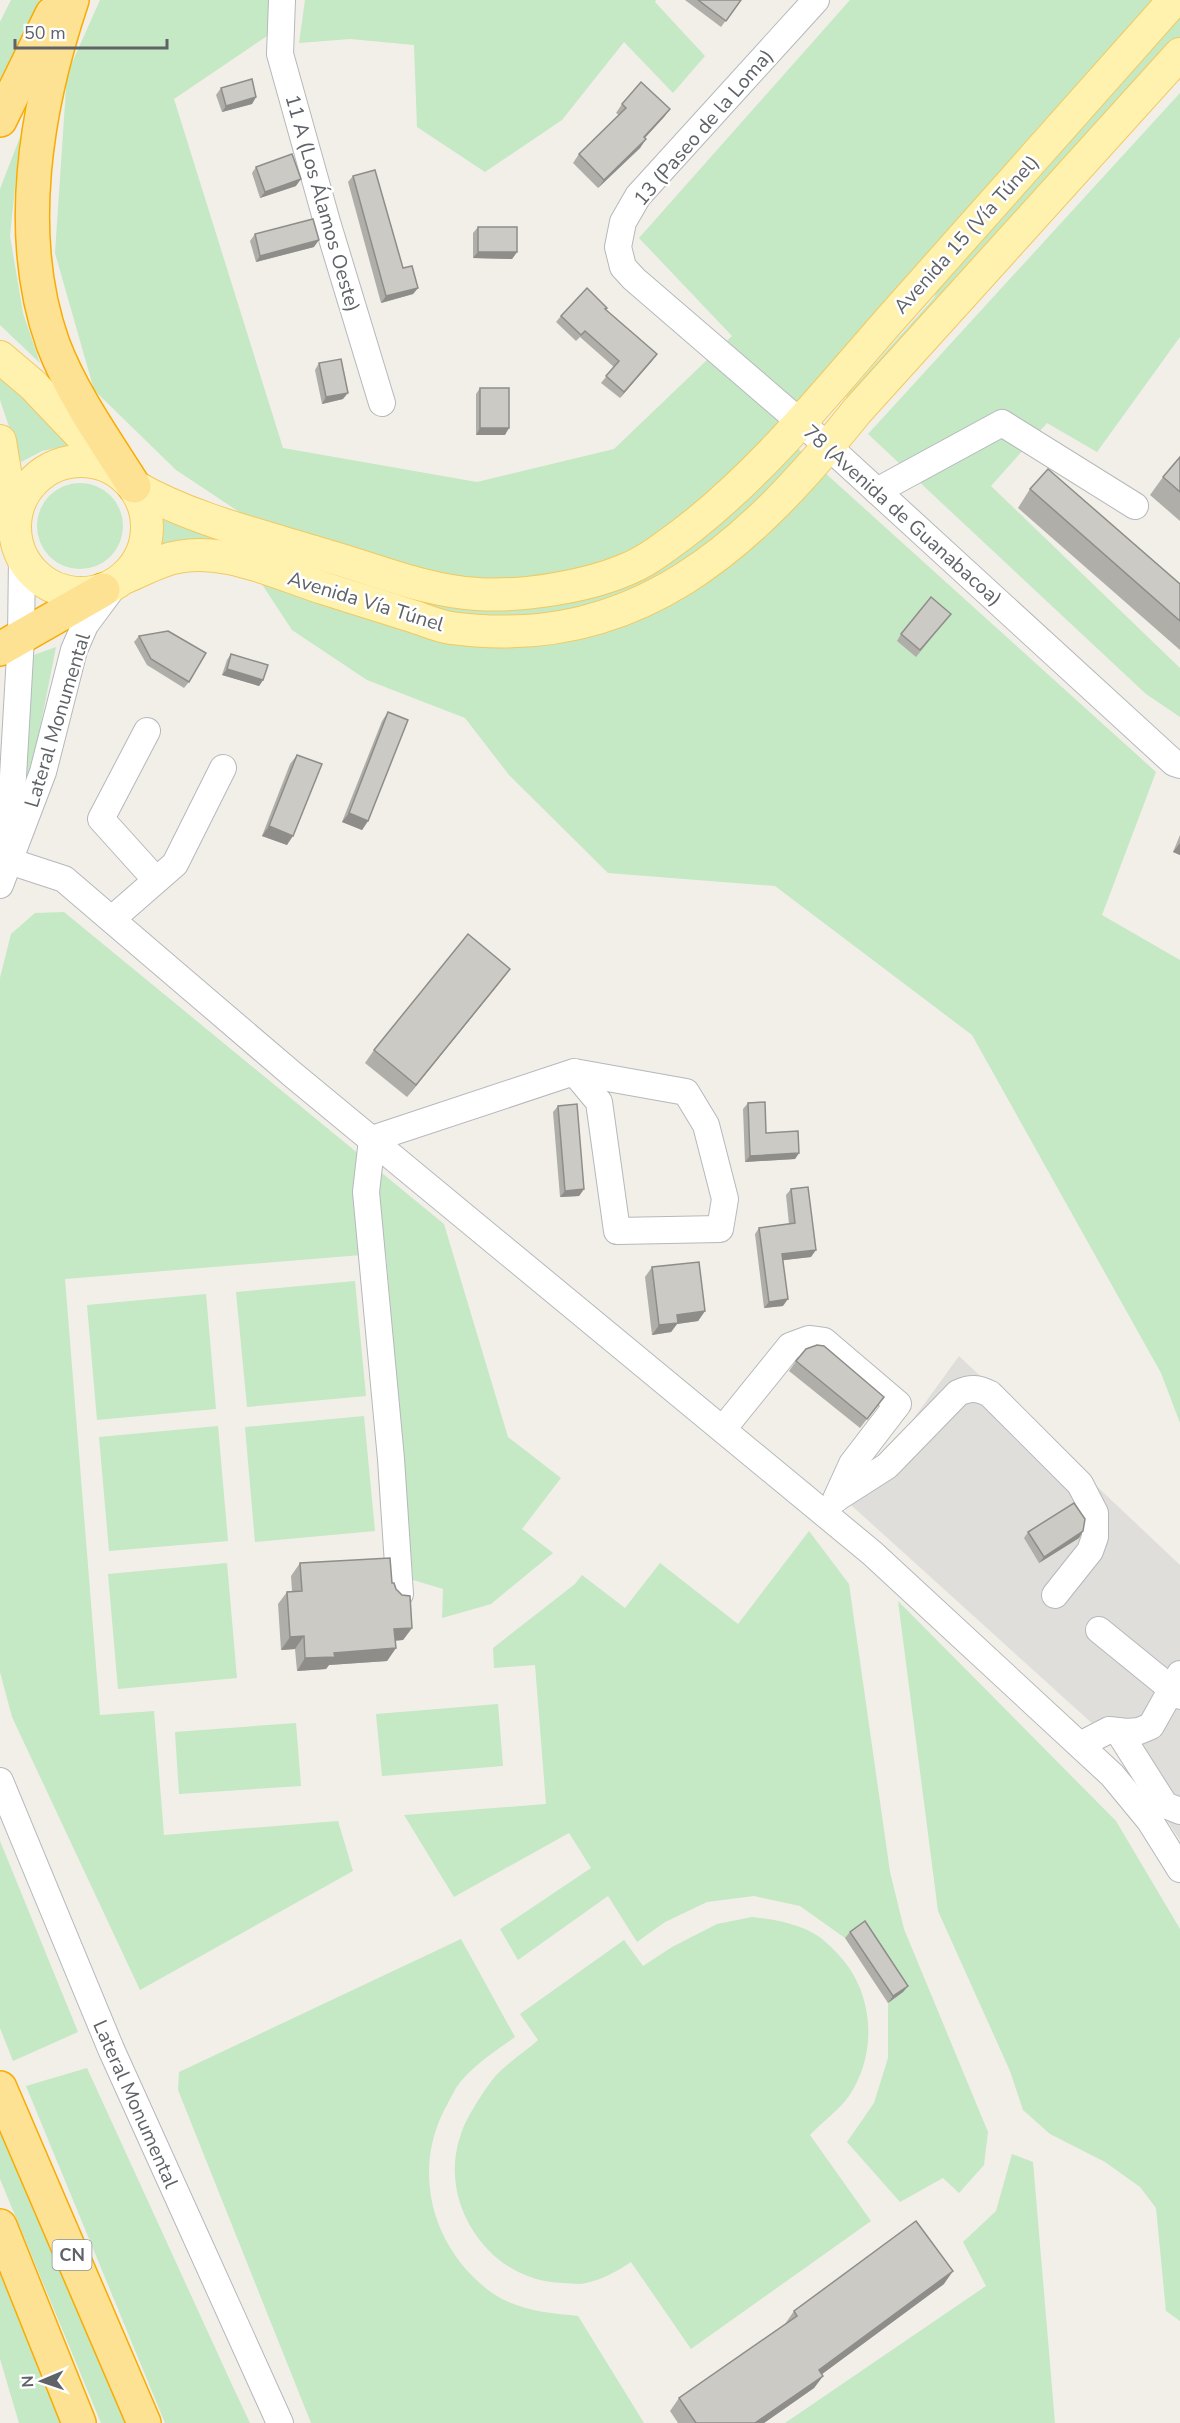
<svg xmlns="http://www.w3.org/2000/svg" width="1180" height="2423" font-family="'Nunito Sans',sans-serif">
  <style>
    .industrial { fill: #e0deda }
    .green { fill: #c5e8c5 }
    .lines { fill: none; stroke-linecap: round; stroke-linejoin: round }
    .minor-casing { stroke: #b5b8bc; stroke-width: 28 }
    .major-casing { stroke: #f2c960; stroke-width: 34 }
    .highway-casing { stroke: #f9ab00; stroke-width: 36 }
    .minor { stroke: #fff; stroke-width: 26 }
    .major { stroke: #fff2af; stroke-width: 32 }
    .highway { stroke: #fde293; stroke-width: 33 }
    .wall { fill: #afaea9 }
    .shaded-wall { fill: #8f8d8a }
    .building { fill: #cccac5; stroke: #8f8d8a; stroke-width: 1.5 }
    .labels { text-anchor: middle; stroke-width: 5; stroke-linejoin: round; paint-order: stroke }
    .shield { fill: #fff; stroke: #8f9295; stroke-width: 1.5 }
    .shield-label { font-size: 18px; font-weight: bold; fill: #5f6368 }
    .street-label { font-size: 20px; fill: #5f6368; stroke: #fff }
  </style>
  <rect width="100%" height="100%" fill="#f1efe8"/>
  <path class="industrial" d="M 959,1356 L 1180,1565 L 1180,1840 L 1116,1745 L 851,1505 Z"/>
  <g class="green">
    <path d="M 11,0 L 40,0 L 0,79 L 0,22 Z"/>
    <path d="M 100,0 L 273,0 L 267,36 L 174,99 L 283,448 L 477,482 L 614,449 L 732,336 L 639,238 L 850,0 L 1157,0 L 782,434 L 1156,772 L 1102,915 L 1180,960 L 1180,1423 L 1161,1373 L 972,1035 L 775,886 L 608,873 L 509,775 L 465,718 L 367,680 L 292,630 L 248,563 L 157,548 L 162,535 L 160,519 L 201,530 L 253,521 L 176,470 L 94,390 L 55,253 L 67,74 Z"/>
    <path d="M 305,0 L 656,0 L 655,2 L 705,56 L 673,93 L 624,42 L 562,120 L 485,172 L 417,127 L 414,45 L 350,39 L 299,43 Z"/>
    <path d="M 1180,16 L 1180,39 L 850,400 L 846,396 L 934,298 L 942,279 Z"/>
    <path d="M 1180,93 L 1180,337 L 1097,452 L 1047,423 L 991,486 L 1180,668 L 1180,717 L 1146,694 L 868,434 Z"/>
    <path d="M 20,137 L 10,236 L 23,313 L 40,363 L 0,325 L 0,189 Z"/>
    <path d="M 0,372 L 74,444 L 42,451 L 21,462 L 0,400 Z"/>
    <circle cx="80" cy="526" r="43"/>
    <path d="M 56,647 L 26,799 L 18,807 L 31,656 Z"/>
    <path d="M 64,912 L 444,1224 L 508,1437 L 561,1478 L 522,1529 L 553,1553 L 491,1604 L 442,1618 L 443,1589 L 413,1580 L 386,1253 L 65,1279 L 100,1715 L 154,1711 L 164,1835 L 338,1821 L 353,1871 L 140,1990 L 12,1717 L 0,1672 L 0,978 L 11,934 L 35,913 Z"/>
    <path d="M 355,1281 L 366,1396 L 247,1407 L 236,1292 Z"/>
    <path d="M 206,1294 L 216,1409 L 97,1420 L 87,1305 Z"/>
    <path d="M 364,1416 L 375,1531 L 255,1542 L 245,1427 Z"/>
    <path d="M 218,1426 L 228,1541 L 109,1551 L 99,1437 Z"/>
    <path d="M 809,1531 L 849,1584 L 890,1872 L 904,1929 L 988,2132 L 984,2165 L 959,2193 L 943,2178 L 900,2202 L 847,2142 L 874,2103 L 888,2058 L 888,2003 L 903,1992 L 845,1938 L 800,1906 L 754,1896 L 707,1902 L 665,1922 L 637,1942 L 608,1896 L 518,1960 L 500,1929 L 591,1868 L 569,1833 L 454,1897 L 404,1815 L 546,1804 L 535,1665 L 494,1668 L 493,1648 L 575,1584 L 582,1575 L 625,1608 L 660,1563 L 738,1624 Z"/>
    <path d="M 227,1563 L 237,1678 L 118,1689 L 108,1574 Z"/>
    <path d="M 898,1601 L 1116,1821 L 1180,1929 L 1180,2321 L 1166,2311 L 1156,2208 L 1140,2187 L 1105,2162 L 1050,2134 L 1023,2110 L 1010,2071 L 938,1911 Z"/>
    <path d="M 498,1704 L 503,1766 L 382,1776 L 376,1714 Z"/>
    <path d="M 296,1723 L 301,1786 L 179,1794 L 175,1732 Z"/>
    <path d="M 0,1841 L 78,2032 L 13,2061 L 0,2028 Z"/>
    <path d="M 752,1917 C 776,1920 797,1923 818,1936 C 824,1940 830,1946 835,1951 C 874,1989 879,2051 849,2096 C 839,2110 822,2122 810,2135 L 871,2221 L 691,2349 L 631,2262 C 618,2271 601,2280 586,2283 C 579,2285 570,2283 563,2283 C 490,2282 436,2203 461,2134 C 466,2118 483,2092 493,2079 C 505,2064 524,2053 538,2040 L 520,2014 L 624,1940 L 643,1966 L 672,1947 L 717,1924 Z"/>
    <path d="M 461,1939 L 515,2037 C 497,2050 477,2063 462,2080 C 456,2086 452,2096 448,2103 C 411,2167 430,2245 488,2290 C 514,2310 547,2313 578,2316 L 644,2423 L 311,2423 L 178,2090 L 179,2072 Z"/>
    <path d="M 87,2068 L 233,2387 L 250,2423 L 165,2423 L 26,2086 Z"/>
    <path d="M 0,2122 L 127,2423 L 101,2423 L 0,2179 Z"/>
    <path d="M 1012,2154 L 1033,2162 L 1055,2423 L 785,2423 L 986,2286 L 963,2242 L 996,2211 Z"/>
    <path d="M 0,2274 L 61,2423 L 19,2423 L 0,2359 Z"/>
  </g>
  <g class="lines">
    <g class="minor-casing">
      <g id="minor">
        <path d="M 282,0 L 280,54 L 327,222 L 382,403"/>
        <path d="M 816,0 L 638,196 L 623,222 L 618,247 L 623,267 L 634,279 L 829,447 L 1174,763 L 1180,765"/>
        <path d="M 877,491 L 1002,423 L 1135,506"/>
        <path d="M 147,731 L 101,819 L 156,880"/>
        <path d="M 9,845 L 21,638 L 22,557"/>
        <path d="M 9,861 L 64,879 L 292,1074 L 872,1553 L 1112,1775 L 1150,1821 L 1180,1869"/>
        <path d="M 0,885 L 43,772 L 74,650 L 85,625 L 111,590"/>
        <path d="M 112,919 L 175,864 L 223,768"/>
        <path d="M 723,1429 L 790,1346 L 809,1339 L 824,1341 L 898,1404 L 852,1464 L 836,1499"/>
        <path d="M 837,1498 L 887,1466 L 958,1393 C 971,1387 978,1388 990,1394 L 1080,1484 L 1095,1513 L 1095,1537 L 1090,1551 L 1055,1595"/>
        <path d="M 400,1594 L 391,1459 L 366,1192 L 372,1139 L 574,1072 L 599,1102 L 617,1231 L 720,1229 L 725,1199 L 706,1125 L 686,1092 L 574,1072"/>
        <path d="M 1099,1630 L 1180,1696"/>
        <path d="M 1118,1731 L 1165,1805 L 1180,1811"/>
        <path d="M 1080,1745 L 1109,1730 L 1127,1732 L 1139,1731 L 1151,1726 L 1180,1674"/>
        <path d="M 0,1781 L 111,2049 L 280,2423"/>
      </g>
    </g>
    <g class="major-casing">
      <g id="major">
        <path d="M 0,357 L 33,385 L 109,465"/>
        <path d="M 0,441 L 13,520"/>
        <circle cx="81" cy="527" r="66"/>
        <path d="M 134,486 C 192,520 267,537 331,557 C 379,571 427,591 477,594 C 521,597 585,587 625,570 C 646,562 663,548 681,535 C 763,473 827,391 895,314 C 988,209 1081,105 1174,0"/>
        <path d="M 126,577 C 138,572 151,565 163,561 C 217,542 275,573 326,589 C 354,598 383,607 412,616 C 425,620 438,626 451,628 C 636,653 750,545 857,411 L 1180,54"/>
      </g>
    </g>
    <g class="highway-casing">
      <g id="highway">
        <path d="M 72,0 C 36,107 14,235 53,344 C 72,394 105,440 134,486"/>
        <path d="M 0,120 L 52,14"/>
        <path d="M 0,649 L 103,590"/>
        <path d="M 0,2088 L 144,2423"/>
        <path d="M 0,2226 L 79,2423"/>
      </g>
    </g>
    <use href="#minor" class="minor"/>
    <use href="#major" class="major"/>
    <use href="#highway" class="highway"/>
  </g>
  <g class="wall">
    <path d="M 685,0 L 741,0 L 721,27 Z"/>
    <path d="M 221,88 L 256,97 L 252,104 L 222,112 L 216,95 Z"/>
    <path d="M 622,104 L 670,109 L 664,117 L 645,138 L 646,139 L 640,148 L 598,188 L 573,163 L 579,154 L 619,115 L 616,113 Z"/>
    <path d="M 256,167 L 296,186 L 260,198 L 252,173 Z"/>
    <path d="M 353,176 L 403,268 L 418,288 L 413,294 L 381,303 L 348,182 Z"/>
    <path d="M 478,227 L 517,252 L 512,259 L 473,258 L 473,233 Z"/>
    <path d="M 255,234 L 314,247 L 256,262 L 250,241 Z"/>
    <path d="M 605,309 L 657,354 L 620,398 L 601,383 L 614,367 L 580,337 L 576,341 L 556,322 L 561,316 Z"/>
    <path d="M 319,363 L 343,399 L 322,404 L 315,370 Z"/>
    <path d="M 480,388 L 505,435 L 476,435 L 476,394 Z"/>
    <path d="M 1180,457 L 1180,521 L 1150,495 L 1163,477 Z"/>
    <path d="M 1030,489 L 1180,584 L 1180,650 L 1018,508 Z"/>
    <path d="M 946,620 L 916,657 L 897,641 L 901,634 Z"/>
    <path d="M 139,636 L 189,682 L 184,688 L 147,665 L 134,642 Z"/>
    <path d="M 231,654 L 263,680 L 259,686 L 222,675 L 227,660 Z"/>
    <path d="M 388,712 L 368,821 L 362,830 L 342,822 L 382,721 Z"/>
    <path d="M 297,755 L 287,845 L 262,836 L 290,764 Z"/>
    <path d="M 1180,835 L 1180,855 L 1173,852 Z"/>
    <path d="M 501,981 L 407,1097 L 365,1063 L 374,1050 Z"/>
    <path d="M 748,1103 L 766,1133 L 799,1153 L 795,1159 L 745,1162 L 743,1109 Z"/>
    <path d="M 558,1106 L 584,1189 L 579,1196 L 560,1197 L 553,1112 Z"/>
    <path d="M 791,1189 L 811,1257 L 783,1260 L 783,1306 L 764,1308 L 755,1234 L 759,1228 L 789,1224 L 786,1195 Z"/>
    <path d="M 652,1267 L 705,1311 L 698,1321 L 677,1324 L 671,1332 L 652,1335 L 645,1277 Z"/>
    <path d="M 796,1361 L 884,1397 L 860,1428 L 789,1371 Z"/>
    <path d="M 1083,1531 L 1079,1538 L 1039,1563 L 1024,1538 L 1028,1532 Z"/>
    <path d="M 300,1563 L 392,1583 L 412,1628 L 403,1640 L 395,1641 L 396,1648 L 387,1661 L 329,1665 L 326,1669 L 297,1671 L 295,1649 L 281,1650 L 278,1604 L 287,1592 L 292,1591 L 291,1576 Z"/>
    <path d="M 850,1932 L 908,1986 L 903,1992 L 888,2003 L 845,1938 Z"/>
    <path d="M 944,2284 L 822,2374 L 823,2376 L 814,2388 L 764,2423 L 678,2423 L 670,2411 L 679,2398 L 785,2324 L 794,2311 Z"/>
  </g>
  <g class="shaded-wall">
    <path d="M 256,97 L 252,104 L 222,112 L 226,106 Z"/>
    <path d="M 670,109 L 664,117 L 638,145 L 644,137 Z"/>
    <path d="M 646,139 L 640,148 L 598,188 L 604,180 Z"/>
    <path d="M 301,179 L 296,186 L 260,198 L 265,192 Z"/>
    <path d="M 319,240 L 314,247 L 256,262 L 260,256 Z"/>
    <path d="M 478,252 L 517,252 L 512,259 L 473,258 Z"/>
    <path d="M 418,288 L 413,294 L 381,303 L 386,296 Z"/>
    <path d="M 657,354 L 652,361 L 620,398 L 624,392 Z"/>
    <path d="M 348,393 L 343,399 L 322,404 L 326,397 Z"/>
    <path d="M 480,428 L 509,428 L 505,435 L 476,435 Z"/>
    <path d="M 227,669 L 263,680 L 259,686 L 222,675 Z"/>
    <path d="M 349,813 L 368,821 L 362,830 L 342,822 Z"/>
    <path d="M 269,826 L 293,836 L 287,845 L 262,836 Z"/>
    <path d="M 1180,843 L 1180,855 L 1173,852 Z"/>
    <path d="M 510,969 L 501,981 L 407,1097 L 416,1085 Z"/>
    <path d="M 799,1153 L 795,1159 L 745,1162 L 750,1156 Z"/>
    <path d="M 584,1189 L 579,1196 L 560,1197 L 565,1191 Z"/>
    <path d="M 816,1250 L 811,1257 L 777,1261 L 782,1254 Z"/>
    <path d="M 788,1299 L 783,1306 L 764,1308 L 769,1302 Z"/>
    <path d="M 705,1311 L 698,1321 L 677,1324 L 671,1332 L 652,1335 L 659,1325 L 677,1315 Z"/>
    <path d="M 1083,1531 L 1079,1538 L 1039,1563 L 1044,1557 Z"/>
    <path d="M 412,1628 L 403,1640 L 386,1641 L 394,1629 Z"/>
    <path d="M 304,1636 L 295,1649 L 281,1650 L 290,1637 Z"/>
    <path d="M 396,1648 L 387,1661 L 329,1665 L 326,1669 L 297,1671 L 305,1658 L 334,1653 Z"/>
    <path d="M 908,1986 L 903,1992 L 888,2003 L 893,1996 Z"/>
    <path d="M 953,2271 L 944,2284 L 810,2383 L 819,2370 Z"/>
    <path d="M 823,2376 L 814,2388 L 764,2423 L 755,2423 Z"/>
  </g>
  <g class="building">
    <path d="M 698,0 L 741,0 L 726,21 Z"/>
    <path d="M 252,79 L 256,97 L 226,106 L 221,88 Z"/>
    <path d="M 641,82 L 670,109 L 644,137 L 646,139 L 604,180 L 579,154 L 626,108 L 622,104 Z"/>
    <path d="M 292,154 L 301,179 L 265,192 L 256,167 Z"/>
    <path d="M 375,170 L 403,268 L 412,266 L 418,288 L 386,296 L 353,176 Z"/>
    <path d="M 313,219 L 319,240 L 260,256 L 255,234 Z"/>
    <rect x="478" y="227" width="39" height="25"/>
    <path d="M 587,288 L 607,308 L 605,309 L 657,354 L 624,392 L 606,376 L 619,361 L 585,331 L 581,335 L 561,316 Z"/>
    <path d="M 341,359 L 348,393 L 326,397 L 319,363 Z"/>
    <rect x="480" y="388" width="29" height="40"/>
    <path d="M 1180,457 L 1180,492 L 1163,477 Z"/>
    <path d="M 1048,469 L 1180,584 L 1180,621 L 1030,489 Z"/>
    <path d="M 931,597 L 951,614 L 920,650 L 901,634 Z"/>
    <path d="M 168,631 L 206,653 L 189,682 L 151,659 L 139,636 Z"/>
    <path d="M 231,654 L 268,665 L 263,680 L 227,669 Z"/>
    <path d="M 388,712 L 408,720 L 368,821 L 349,813 Z"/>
    <path d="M 297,755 L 322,764 L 293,836 L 269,826 Z"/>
    <path d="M 468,934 L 510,969 L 416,1085 L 374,1050 Z"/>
    <path d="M 765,1102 L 766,1133 L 798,1131 L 799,1153 L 750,1156 L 748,1103 Z"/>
    <path d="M 577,1104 L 584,1189 L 565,1191 L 558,1106 Z"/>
    <path d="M 808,1187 L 816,1250 L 782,1254 L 788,1299 L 769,1302 L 759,1228 L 795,1223 L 791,1189 Z"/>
    <path d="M 699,1262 L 705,1311 L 677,1315 L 678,1323 L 659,1325 L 652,1267 Z"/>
    <path d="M 817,1345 L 824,1346 L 884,1397 L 867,1419 L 796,1361 L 806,1349 Z"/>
    <path d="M 1074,1503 L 1085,1519 L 1083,1531 L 1044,1557 L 1028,1532 Z"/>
    <path d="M 390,1558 L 392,1583 L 394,1583 L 396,1589 L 402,1595 L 410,1596 L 412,1628 L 394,1629 L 396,1648 L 334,1653 L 335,1657 L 305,1658 L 304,1636 L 290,1637 L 287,1592 L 302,1591 L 300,1563 Z"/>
    <path d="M 865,1921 L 908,1986 L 893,1996 L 850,1932 Z"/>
    <path d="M 916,2221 L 953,2271 L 819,2370 L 823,2376 L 755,2423 L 696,2423 L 679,2398 L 797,2316 L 794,2311 Z"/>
  </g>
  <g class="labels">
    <rect class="shield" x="52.5" y="2240" width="39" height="30" rx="4.5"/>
    <g class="shield-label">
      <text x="72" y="2261">CN</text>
    </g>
    <g class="street-label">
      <text transform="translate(703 127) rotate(-49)" y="7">13 (Paseo de la Loma)</text>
      <text transform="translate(323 203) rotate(74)" y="7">11 A (Los Álamos Oeste)</text>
      <text transform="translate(966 234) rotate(-48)" y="7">Avenida 15 (Vía Túnel)</text>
      <text transform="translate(903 515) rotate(42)" y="7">78 (Avenida de Guanabacoa)</text>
      <text transform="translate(366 601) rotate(17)" y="7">Avenida Vía Túnel</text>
      <text transform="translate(57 720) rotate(-73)" y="7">Lateral Monumental</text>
      <text transform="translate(136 2104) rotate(66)" y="7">Lateral Monumental</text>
    </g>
  </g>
  <g transform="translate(42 2381) rotate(268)" stroke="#ffffff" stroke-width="4.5" paint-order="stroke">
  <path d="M0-4.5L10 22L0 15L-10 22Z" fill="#5f6368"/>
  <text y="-9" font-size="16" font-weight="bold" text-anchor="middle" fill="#5f6368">N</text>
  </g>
  <path d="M15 39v9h152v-9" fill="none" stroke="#5f6368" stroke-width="3"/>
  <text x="24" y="39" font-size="18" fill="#5f6368" stroke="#ffffff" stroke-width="4.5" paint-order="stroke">50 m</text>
</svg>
